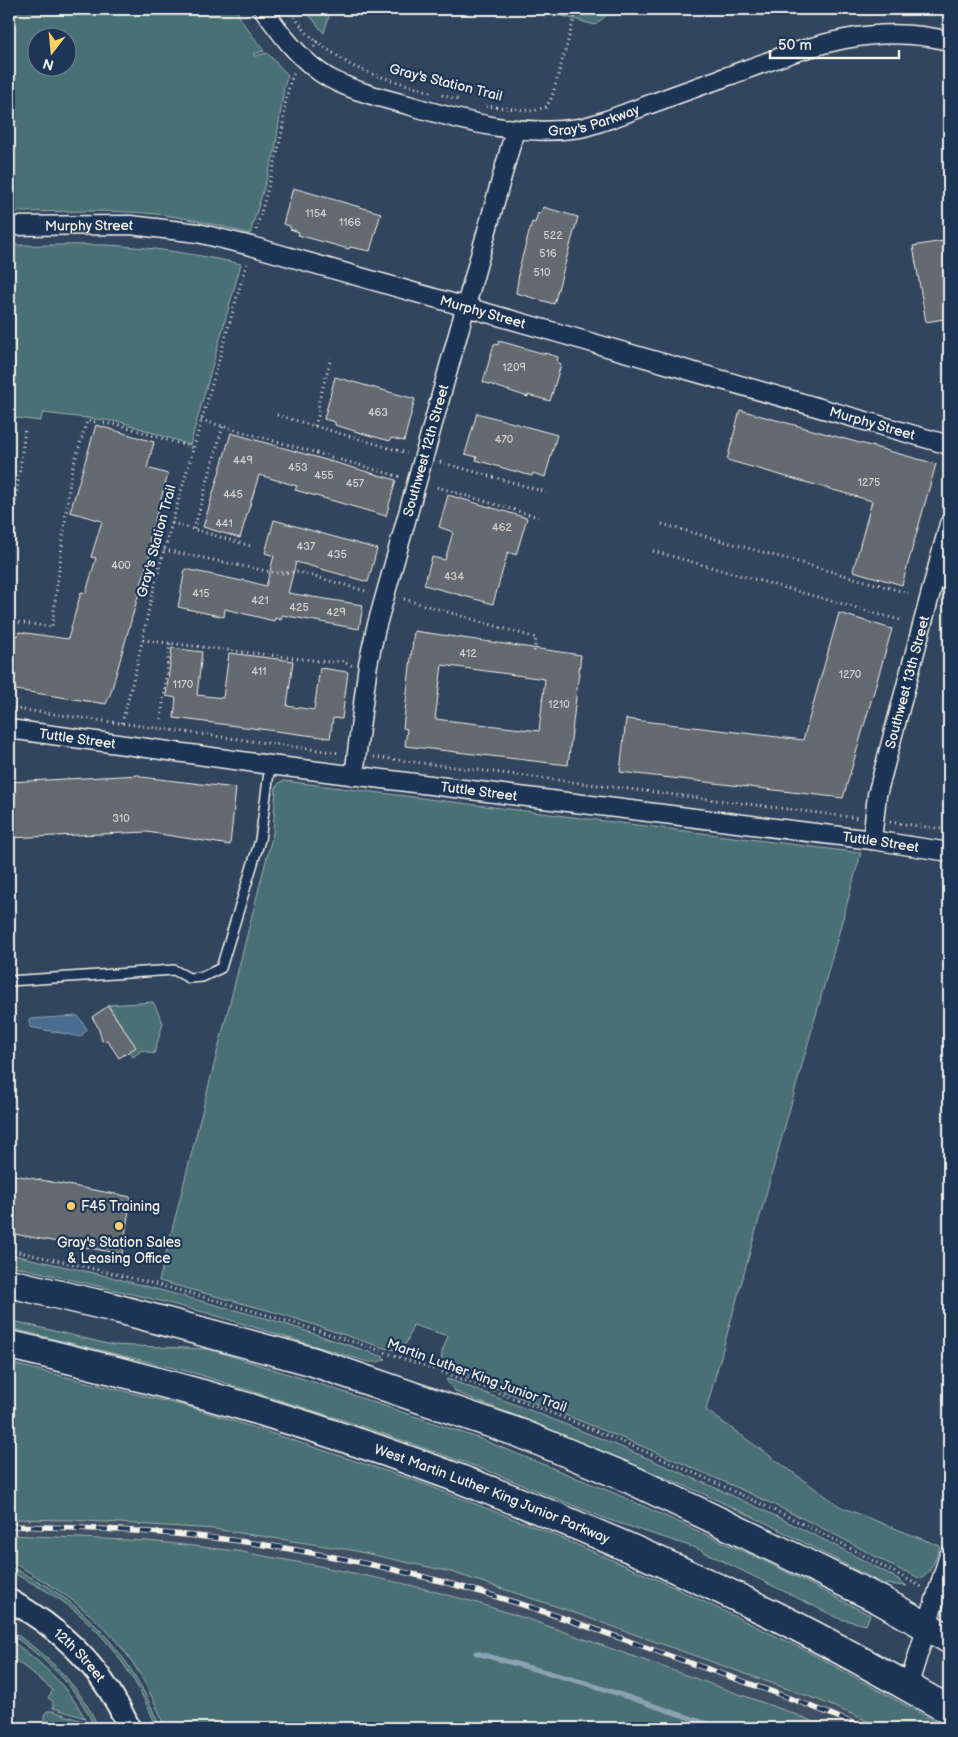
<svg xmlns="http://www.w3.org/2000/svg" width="958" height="1737" font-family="'Balsamiq Sans',sans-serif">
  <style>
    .built { fill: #415063 }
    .green { fill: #497174; stroke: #9eb1ae; fill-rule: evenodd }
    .water { fill: #486c90; stroke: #8da1b3 }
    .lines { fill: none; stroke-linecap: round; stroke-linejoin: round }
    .stream { stroke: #8da1b3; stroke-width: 5 }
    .building { fill: #646a70; stroke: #f4f1e8; fill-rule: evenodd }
    .service-casing { stroke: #f4f1e8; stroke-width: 12 }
    .minor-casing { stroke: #f4f1e8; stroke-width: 21 }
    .tertiary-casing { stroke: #f4f1e8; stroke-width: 25 }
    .primary-casing { stroke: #f4f1e8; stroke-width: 31 }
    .path { stroke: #f4f1e8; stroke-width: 3; stroke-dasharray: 1 4; stroke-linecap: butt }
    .service { stroke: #1d3557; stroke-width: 9 }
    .minor { stroke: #1d3557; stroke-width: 18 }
    .tertiary { stroke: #1d3557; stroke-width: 21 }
    .primary { stroke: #1d3557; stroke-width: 28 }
    .rail-casing { stroke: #f4f1e8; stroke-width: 5.5 }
    .rail { stroke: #1d3557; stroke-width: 4; stroke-dasharray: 11; stroke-linecap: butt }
    .poi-dot { fill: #ffd166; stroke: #1d3557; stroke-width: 2 }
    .labels { text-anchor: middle; stroke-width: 4.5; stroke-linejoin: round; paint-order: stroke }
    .number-label { font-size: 11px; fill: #d0cfca }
    .street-label { font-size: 14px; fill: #f4f1e8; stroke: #1d3557 }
    .poi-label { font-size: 14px; fill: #f4f1e8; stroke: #1d3557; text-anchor: start }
  </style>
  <rect width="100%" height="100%" fill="#32455e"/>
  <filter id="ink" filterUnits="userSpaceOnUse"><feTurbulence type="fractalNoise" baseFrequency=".02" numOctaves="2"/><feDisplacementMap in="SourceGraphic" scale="10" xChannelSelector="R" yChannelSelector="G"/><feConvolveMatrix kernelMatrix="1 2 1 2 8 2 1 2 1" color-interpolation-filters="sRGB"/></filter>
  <g filter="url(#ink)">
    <path class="built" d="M 9,1519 L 72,1520 L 214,1529 L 351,1550 L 451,1572 L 558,1607 L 816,1699 L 884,1728 L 829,1728 L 792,1713 L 531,1620 L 474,1602 L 410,1585 L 319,1566 L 237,1551 L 149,1541 L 9,1535 Z"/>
    <g class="green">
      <path d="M 9,9 L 236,9 L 243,23 L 264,51 L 253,54 L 255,56 L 267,53 L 288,75 L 284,87 L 275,151 L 250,234 C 219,225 188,218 156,214 C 109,209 59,212 11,212 L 9,214 ZM 38,38 L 68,38 L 68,68 L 38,68 Z"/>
      <path d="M 304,9 L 331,9 L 324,33 L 305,10 Z"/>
      <path d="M 538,9 L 614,9 L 595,25 Z"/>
      <path d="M 9,245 C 41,246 73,244 105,245 C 151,247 196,254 241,264 L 190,445 L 121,422 L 43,413 L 40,421 L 9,417 Z"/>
      <path d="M 285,781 L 861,853 L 706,1410 L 841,1507 L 940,1546 C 935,1559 933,1571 921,1579 L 905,1571 L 904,1572 C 874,1556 844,1539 814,1524 C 696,1466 574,1417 450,1371 L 451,1370 L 441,1366 L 442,1352 L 448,1336 L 413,1325 L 407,1342 L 399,1352 L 388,1348 L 387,1349 L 278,1313 L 159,1281 L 273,833 L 276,787 L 280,782 Z"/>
      <path d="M 153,1002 L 163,1023 L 154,1054 L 142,1050 L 133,1057 L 129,1051 L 135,1046 L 108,1005 Z"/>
      <path d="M 9,1254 L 111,1277 L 276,1321 L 384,1357 L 384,1358 L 386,1359 L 378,1362 L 368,1362 L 207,1313 L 144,1297 L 9,1265 Z"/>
      <path d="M 9,1320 L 112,1345 L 209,1349 L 326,1386 L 478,1438 L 614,1493 L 771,1564 L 870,1615 L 866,1625 L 840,1619 L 696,1548 L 609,1520 L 486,1470 L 359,1425 L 194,1373 L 9,1328 Z"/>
      <path d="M 9,1363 L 193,1408 L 286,1438 L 419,1482 L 545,1531 L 663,1582 L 809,1652 L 947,1728 L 884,1728 L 816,1699 L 558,1607 L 451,1572 L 351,1550 L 214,1529 L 72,1520 L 9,1519 Z"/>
      <path d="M 448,1379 C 603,1437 755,1500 900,1580 L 899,1581 L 907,1586 L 883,1584 L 766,1523 L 697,1491 L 537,1424 L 460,1394 L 455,1391 L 446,1380 Z"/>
      <path d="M 9,1535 L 149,1541 L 237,1551 L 319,1566 L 410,1585 L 474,1602 L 531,1620 L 792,1713 L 829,1728 L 165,1728 C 134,1643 87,1603 9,1561 Z"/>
      <path d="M 9,1566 C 22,1573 37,1580 50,1588 C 102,1622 139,1671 160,1728 L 157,1728 C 137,1677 105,1630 59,1599 C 43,1588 26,1580 9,1571 Z"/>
      <path d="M 9,1629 C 49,1657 78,1683 99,1728 L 95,1728 C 77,1686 46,1659 9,1633 Z"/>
      <path d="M 9,1639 C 40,1661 66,1684 85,1718 L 53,1708 L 53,1701 L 48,1698 L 53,1690 L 9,1655 Z"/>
      <path d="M 47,1711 L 53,1711 L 88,1723 L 91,1728 L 69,1728 L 69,1725 L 9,1725 L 9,1723 L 44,1723 L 44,1715 Z"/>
    </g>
    <path class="water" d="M 78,1016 L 87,1029 L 81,1037 L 30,1027 L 29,1019 Z"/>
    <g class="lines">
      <path class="stream" d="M 476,1653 L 589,1684 L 720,1728"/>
    </g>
    <g class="building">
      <path d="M 293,188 L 381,213 L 370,251 L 350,247 L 349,249 L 298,235 L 299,232 L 290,229 L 290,226 L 283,224 Z"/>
      <path d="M 543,207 L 578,217 L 554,304 L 516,293 L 519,273 L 518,272 L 532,222 L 535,223 L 538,213 L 541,214 Z"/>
      <path d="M 949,240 L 949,318 L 926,322 L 913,246 Z"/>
      <path d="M 499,341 L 545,354 L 545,353 L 558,357 L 557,362 L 561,364 L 550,401 L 528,395 L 528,397 L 483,382 L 494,344 L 498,345 Z"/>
      <path d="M 335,377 L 415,399 L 404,441 L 391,438 L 390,441 L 368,435 L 335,425 L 335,422 L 324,419 Z"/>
      <path d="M 740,410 L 936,464 L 902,585 L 853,571 L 872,501 L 727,460 Z"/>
      <path d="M 477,413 L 557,435 L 545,477 L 533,473 L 532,476 L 510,470 L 476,460 L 477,457 L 465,454 Z"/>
      <path d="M 96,425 L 154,442 L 147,468 L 168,474 L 149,541 L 153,543 L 111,692 L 106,704 L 9,689 L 9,635 L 18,636 L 19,632 L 68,639 L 81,592 L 86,593 L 96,558 L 91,557 L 102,521 L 70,512 Z"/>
      <path d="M 231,433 L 396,480 L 386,516 L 295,490 L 297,486 L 259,475 L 240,538 L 203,527 Z"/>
      <path d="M 448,495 L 527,518 L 516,555 L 508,552 L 493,604 L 424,585 L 432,557 L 445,560 L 453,532 L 439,527 Z"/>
      <path d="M 274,520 L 377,549 L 368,582 L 296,562 L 288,593 L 363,605 L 359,629 L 282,615 L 281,620 L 275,618 L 274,621 L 225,609 L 224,617 L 178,607 L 185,569 L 242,581 L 243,580 L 266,586 L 274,556 L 265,553 Z"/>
      <path d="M 839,613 L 892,629 L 843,798 L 620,772 L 626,719 L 803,740 Z"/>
      <path d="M 414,631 L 581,655 L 568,765 L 405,746 L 407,729 L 403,728 ZM 442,665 L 545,679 L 539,731 L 435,719 Z"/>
      <path d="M 172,648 L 202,652 L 197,695 L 223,698 L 229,653 L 293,661 L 287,706 L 314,710 L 320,668 L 348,672 L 342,719 L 333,718 L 330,738 L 174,718 L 176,698 L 166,696 Z"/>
      <path d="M 140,775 L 141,777 L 236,788 L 230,845 L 147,832 L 9,838 L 9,782 Z"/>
      <path d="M 108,1006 L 136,1047 L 119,1058 L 107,1040 L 102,1041 L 98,1027 L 92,1017 Z"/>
      <path d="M 9,1174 L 131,1197 L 122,1254 L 9,1233 Z"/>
    </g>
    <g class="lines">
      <g class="service-casing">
        <path id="service" d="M 9,981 L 174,970 L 189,978 L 202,977 L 221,968 L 260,840 L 270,765"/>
      </g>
      <g class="minor-casing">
        <g id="minor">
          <path id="s1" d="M 263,9 C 281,34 301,62 329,78 C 353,91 381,98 408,105 C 466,122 519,137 580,128 C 590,126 600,122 610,119 C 650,104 691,89 731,75 C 805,48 870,21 949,41"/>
          <path id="s2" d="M 9,226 L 130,225 L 198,233 L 251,246 L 565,335 L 949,445"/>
          <path id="s3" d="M 9,729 L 270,765 L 872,840 L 949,852"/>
          <path id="s4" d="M 354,776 L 368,664 L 376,628 L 515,130"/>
          <path id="s5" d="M 872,840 L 877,795 L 949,524"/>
          <path d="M 908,1687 L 949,1555"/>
        </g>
      </g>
      <g class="tertiary-casing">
        <g id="tertiary">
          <path id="s6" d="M 9,1600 C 55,1625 94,1660 119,1707 C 122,1714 127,1721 129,1728"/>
        </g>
      </g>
      <g class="primary-casing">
        <g id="primary">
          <path d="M 9,1283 L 111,1307 L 311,1361 L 522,1434 L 630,1479 L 783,1552 L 880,1600 L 949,1639"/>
          <path id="s7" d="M 9,1345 C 55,1355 101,1367 147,1379 C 362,1435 571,1516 770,1613 C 831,1643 890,1677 949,1710"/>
        </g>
      </g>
      <g class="path">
        <path d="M 288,9 L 306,32 L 317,42"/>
        <path d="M 314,47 L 317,42 L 352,66 L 375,75 L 434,93"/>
        <path d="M 442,95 L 460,100"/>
        <path d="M 486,106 L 533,111 L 546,107 L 552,97 L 577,9"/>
        <path d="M 256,230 C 265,198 275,165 282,132 C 285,112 285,90 295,71"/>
        <path d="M 277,415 L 407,453"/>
        <path d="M 201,420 L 401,477"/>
        <path d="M 315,426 L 318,416 L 319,401 L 331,358"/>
        <path d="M 440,462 L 546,492"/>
        <path d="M 437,487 L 538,517"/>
        <path d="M 172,523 L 251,546"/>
        <path d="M 662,524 L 908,593"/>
        <path d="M 194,529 L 223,426"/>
        <path d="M 164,550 L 276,573 L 299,572 L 369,592"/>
        <path d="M 9,551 L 25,430"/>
        <path d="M 653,551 L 900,620"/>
        <path d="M 404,599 L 536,638 L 534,654"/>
        <path d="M 9,621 L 52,627 L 71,473 L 87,421 L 120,425 L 193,448"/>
        <path d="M 143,640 L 328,662 L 341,661 L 353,666"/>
        <path d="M 9,708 L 340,753"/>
        <path d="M 161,719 L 170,643"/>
        <path d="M 122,723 L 137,665 L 149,608 L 160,565 L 247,262"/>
        <path d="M 374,757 L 859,818"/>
        <path d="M 890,822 L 949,830"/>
        <path d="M 9,1250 C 254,1301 502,1384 729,1489 C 763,1505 798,1521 831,1538 C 862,1554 891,1571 922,1587"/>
      </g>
      <use href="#service" class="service"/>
      <use href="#minor" class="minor"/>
      <use href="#tertiary" class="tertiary"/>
      <use href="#primary" class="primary"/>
      <g class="rail-casing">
        <path id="rail" d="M 9,1526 C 90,1528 172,1531 253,1543 C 338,1556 422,1574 504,1599 C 561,1616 617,1637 673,1657 C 737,1679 802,1701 864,1728"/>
      </g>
      <use href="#rail" class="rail"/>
    </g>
  </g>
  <g class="poi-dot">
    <circle cx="71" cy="1206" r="5"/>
    <circle cx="119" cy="1226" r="5"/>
  </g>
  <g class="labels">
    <g class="number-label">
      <text x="316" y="217">1154</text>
      <text x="350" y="226">1166</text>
      <text x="553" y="239">522</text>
      <text x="548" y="257">516</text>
      <text x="542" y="276">510</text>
      <text x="514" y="371">1209</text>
      <text x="378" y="416">463</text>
      <text x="504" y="443">470</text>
      <text x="243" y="464">449</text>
      <text x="298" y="471">453</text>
      <text x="324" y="479">455</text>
      <text x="869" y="486">1275</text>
      <text x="355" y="487">457</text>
      <text x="233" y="498">445</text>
      <text x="224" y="527">441</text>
      <text x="502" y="531">462</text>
      <text x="306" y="550">437</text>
      <text x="337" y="558">435</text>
      <text x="121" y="569">400</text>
      <text x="454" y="580">434</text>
      <text x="201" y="597">415</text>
      <text x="260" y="604">421</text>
      <text x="299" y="611">425</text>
      <text x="336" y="616">429</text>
      <text x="468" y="657">412</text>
      <text x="259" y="675">411</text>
      <text x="850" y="678">1270</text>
      <text x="183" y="688">1170</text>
      <text x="559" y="708">1210</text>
      <text x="121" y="822">310</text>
    </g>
    <g class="street-label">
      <text transform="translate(446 82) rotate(14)" y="5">Gray's Station Trail</text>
      <text dy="5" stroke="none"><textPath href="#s1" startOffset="370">Gray's Parkway</textPath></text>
      <text dy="5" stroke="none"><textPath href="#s2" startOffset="80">Murphy Street</textPath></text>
      <text dy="5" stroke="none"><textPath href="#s2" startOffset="485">Murphy Street</textPath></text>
      <text dy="5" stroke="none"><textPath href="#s2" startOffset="890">Murphy Street</textPath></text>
      <text dy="5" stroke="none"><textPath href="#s4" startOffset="334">Southwest 12th Street</textPath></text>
      <text transform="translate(156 541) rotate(-75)" y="5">Gray's Station Trail</text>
      <text dy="5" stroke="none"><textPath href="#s5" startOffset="162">Southwest 13th Street</textPath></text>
      <text dy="5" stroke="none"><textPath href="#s3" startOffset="69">Tuttle Street</textPath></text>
      <text dy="5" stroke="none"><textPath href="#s3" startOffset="474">Tuttle Street</textPath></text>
      <text dy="5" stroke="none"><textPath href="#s3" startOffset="879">Tuttle Street</textPath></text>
      <text transform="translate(477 1375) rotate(20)" y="5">Martin Luther King Junior Trail</text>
      <text dy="5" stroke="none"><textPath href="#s7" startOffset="506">West Martin Luther King Junior Parkway</textPath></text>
      <text dy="5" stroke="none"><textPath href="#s6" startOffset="90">12th Street</textPath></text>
    </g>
    <g class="poi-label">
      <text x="81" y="1211">F45 Training</text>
      <text x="119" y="1247" text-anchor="middle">Gray's Station Sales<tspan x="119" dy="16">&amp; Leasing Office</tspan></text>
    </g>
  </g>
  <rect width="958" height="1737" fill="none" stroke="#1d3557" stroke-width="30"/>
  <rect x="15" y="15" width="928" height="1707" fill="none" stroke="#f4f1e8" stroke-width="2" filter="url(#ink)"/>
  <g transform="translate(52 52) rotate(196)"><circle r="24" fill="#1d3557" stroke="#738091"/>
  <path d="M0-4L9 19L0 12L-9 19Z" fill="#ffd166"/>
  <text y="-8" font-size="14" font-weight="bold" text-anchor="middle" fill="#f4f1e8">N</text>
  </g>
  <path d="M770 50v8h129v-8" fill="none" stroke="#f4f1e8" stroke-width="2.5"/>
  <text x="778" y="50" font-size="15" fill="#f4f1e8" stroke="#1d3557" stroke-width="4" paint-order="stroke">50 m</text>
</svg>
